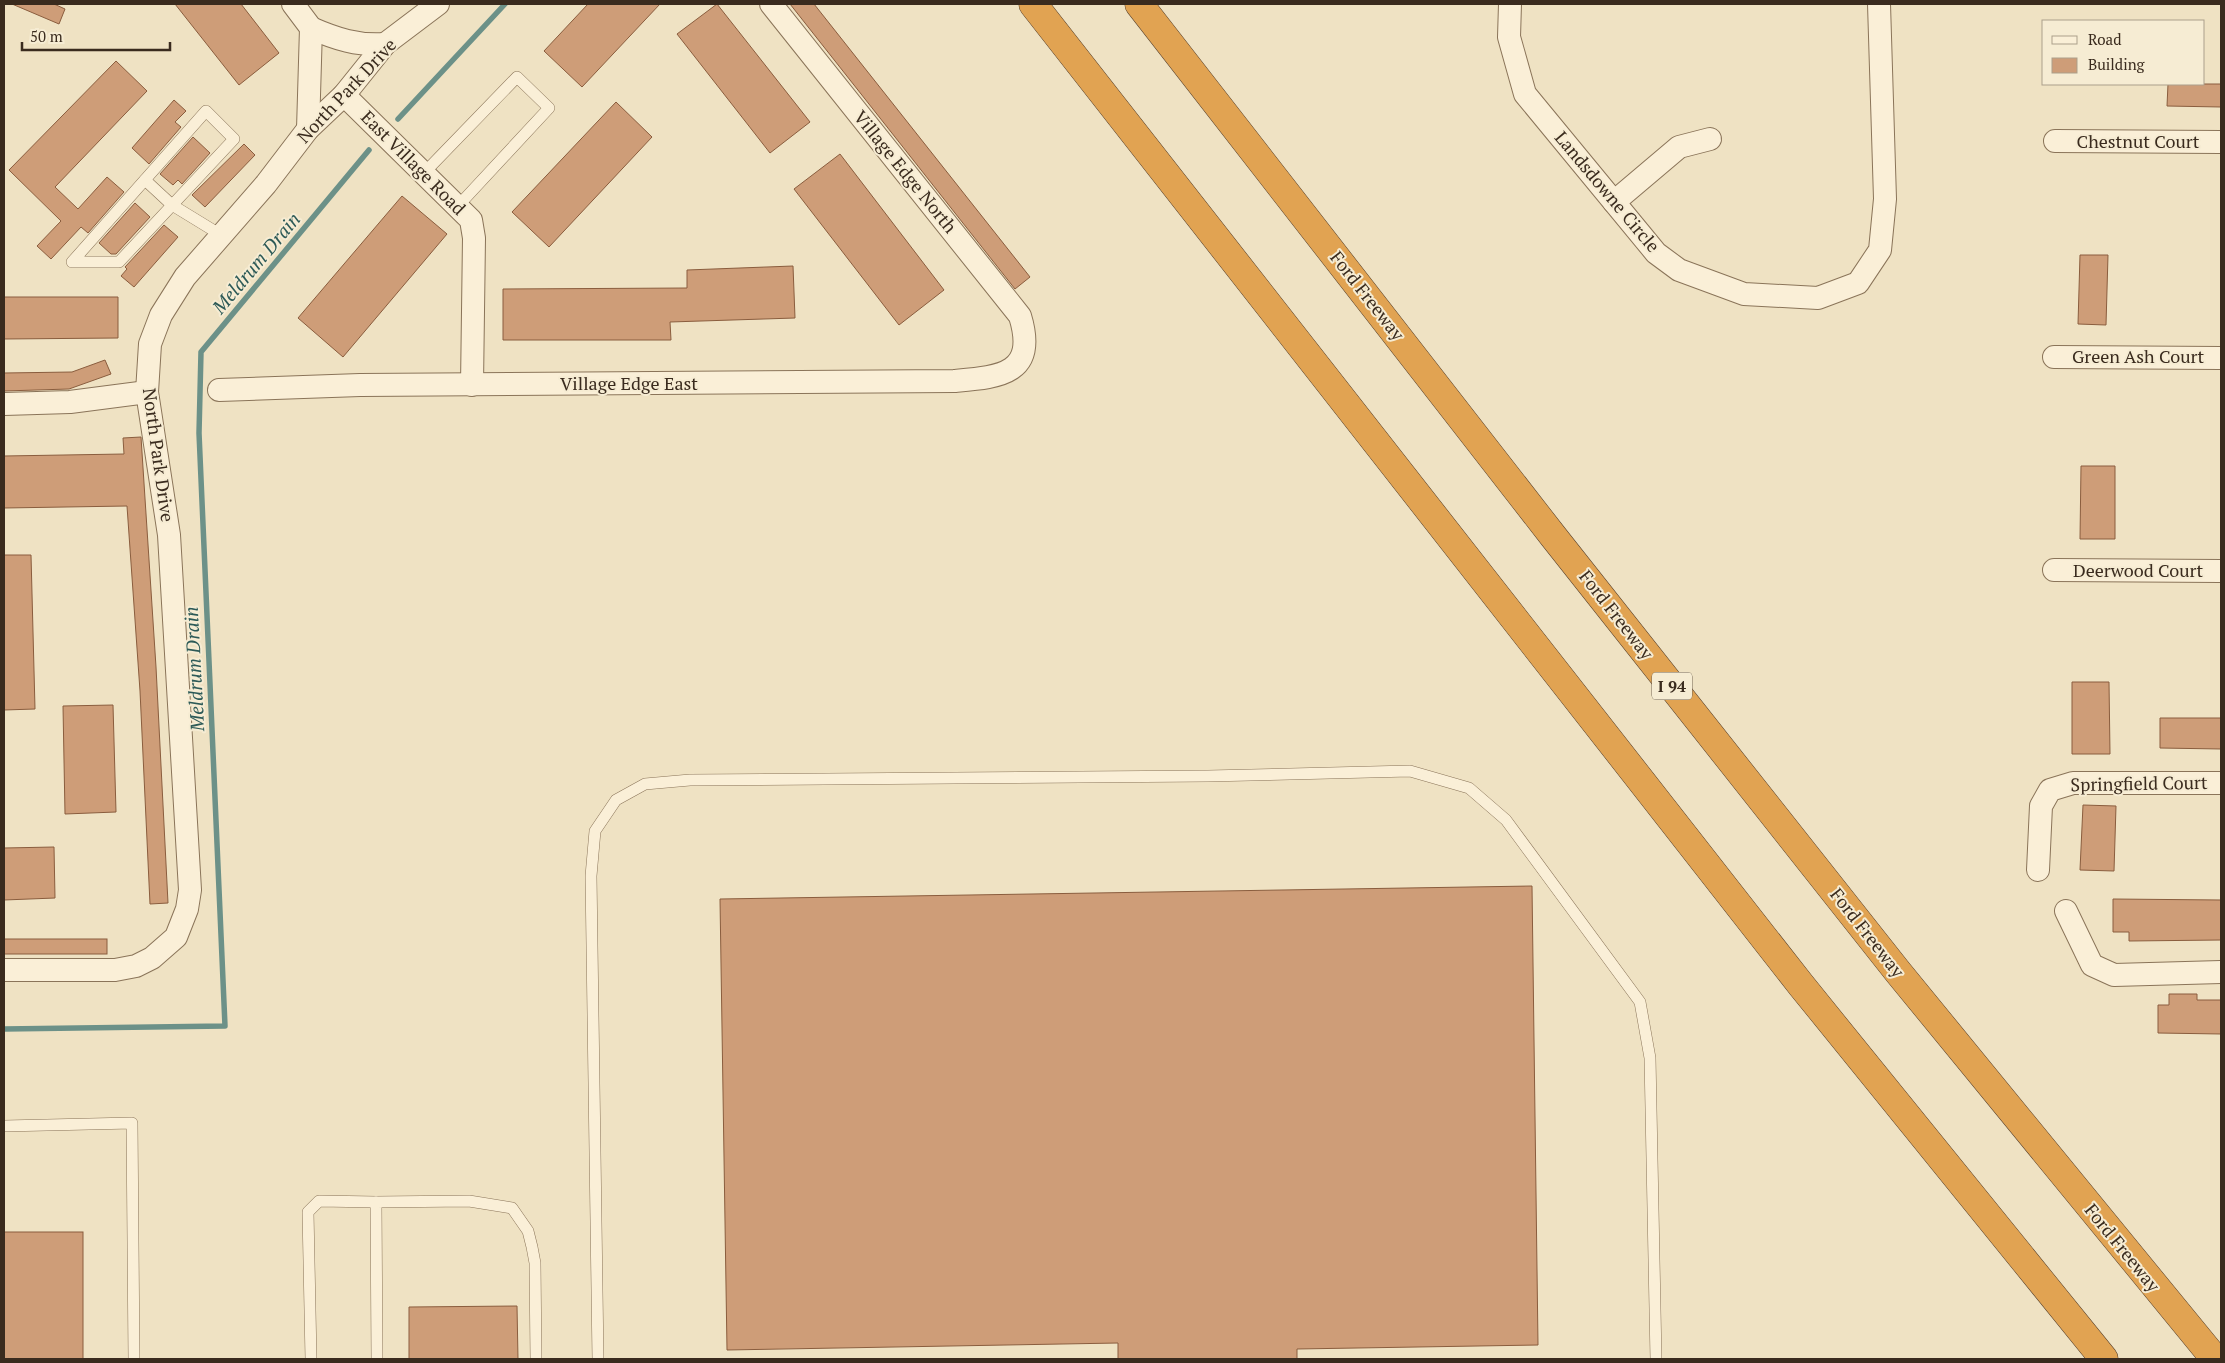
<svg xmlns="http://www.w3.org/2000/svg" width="2225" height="1363" font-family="'PT Serif',serif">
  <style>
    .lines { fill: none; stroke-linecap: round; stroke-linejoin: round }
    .stream { stroke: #6c9188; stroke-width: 5.5 }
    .building { fill: #ce9d78; stroke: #8a5d3e }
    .service-casing { stroke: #8a7459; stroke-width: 12 }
    .minor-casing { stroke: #8a7459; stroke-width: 24 }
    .motorway-casing { stroke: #58422e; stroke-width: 29 }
    .service { stroke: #faefd7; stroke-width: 11 }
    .minor { stroke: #faefd7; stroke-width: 22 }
    .motorway { stroke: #e1a352; stroke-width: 28 }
    .labels { text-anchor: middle; stroke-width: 4; stroke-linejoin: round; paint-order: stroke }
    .shield { fill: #f6ecd3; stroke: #726554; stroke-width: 1 }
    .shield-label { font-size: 16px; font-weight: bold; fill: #3a2b1e }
    .street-label { font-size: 18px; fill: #3a2b1e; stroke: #f6ecd3 }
    .water-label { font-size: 19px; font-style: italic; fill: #2d5a57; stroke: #f6ecd3 }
  </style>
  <rect width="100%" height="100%" fill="#efe2c3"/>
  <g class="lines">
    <g class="stream">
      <path d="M 398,119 L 505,4"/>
      <path d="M 4,1029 L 225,1026 L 199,433 L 201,352 L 369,150"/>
    </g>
  </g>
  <g class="building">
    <path d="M 12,4 L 54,4 L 65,9 L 59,24 Z"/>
    <path d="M 175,4 L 241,4 L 279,53 L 239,85 Z"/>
    <path d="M 588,4 L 660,4 L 582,87 L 544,51 Z"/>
    <path d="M 717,4 L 810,122 L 770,153 L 677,34 Z"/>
    <path d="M 790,4 L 814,4 L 1030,277 L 1015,289 Z"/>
    <path d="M 116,61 L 147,91 L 55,187 L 78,209 L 107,177 L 124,192 L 88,233 L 81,227 L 51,259 L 37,246 L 61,221 L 9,170 Z"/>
    <path d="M 2168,84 L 2221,84 L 2221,107 L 2167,106 Z"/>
    <path d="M 174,100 L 186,111 L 175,122 L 181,127 L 149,164 L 132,148 Z"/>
    <path d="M 616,102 L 652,137 L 549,247 L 512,212 Z"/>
    <path d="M 193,137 L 210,153 L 182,184 L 178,180 L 173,185 L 160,174 Z"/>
    <path d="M 244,144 L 255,155 L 205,207 L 192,195 Z"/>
    <path d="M 840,154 L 944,290 L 899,325 L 794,189 Z"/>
    <path d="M 402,196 L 447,234 L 343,357 L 298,318 Z"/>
    <path d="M 135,203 L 150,217 L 116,254 L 111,254 L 99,243 Z"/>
    <path d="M 164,225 L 178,237 L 134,287 L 121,276 L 127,269 L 125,267 Z"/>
    <path d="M 2080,255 L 2108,255 L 2106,325 L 2078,324 Z"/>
    <path d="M 793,266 L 795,318 L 670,322 L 671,340 L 503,340 L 503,289 L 687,288 L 687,270 Z"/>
    <path d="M 4,297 L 118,297 L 118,338 L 4,339 Z"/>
    <path d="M 105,360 L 111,374 L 69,389 L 4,391 L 4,373 L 72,372 Z"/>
    <path d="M 141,437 L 156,667 L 168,903 L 150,904 L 140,691 L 127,506 L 4,508 L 4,456 L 124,454 L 123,438 Z"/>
    <path d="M 2081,466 L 2115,466 L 2115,539 L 2080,539 Z"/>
    <path d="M 4,555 L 31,555 L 35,709 L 4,710 Z"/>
    <path d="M 2072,682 L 2109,682 L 2110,754 L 2072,754 Z"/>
    <path d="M 113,705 L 116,812 L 65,814 L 63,706 Z"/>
    <path d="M 2160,718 L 2221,718 L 2221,749 L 2160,748 Z"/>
    <path d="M 2083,805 L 2116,806 L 2114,871 L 2080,870 Z"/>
    <path d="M 54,847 L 55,898 L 4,900 L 4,848 Z"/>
    <path d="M 1532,886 L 1538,1345 L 1297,1349 L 1297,1359 L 1118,1359 L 1118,1343 L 727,1350 L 720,899 Z"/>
    <path d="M 2113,899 L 2221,900 L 2221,940 L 2129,941 L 2129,932 L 2113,932 Z"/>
    <rect x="4" y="939" width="103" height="15"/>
    <path d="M 2169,994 L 2197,994 L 2197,1000 L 2221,1000 L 2221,1034 L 2158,1033 L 2158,1005 L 2169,1005 Z"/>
    <rect x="4" y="1232" width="79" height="127"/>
    <path d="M 517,1306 L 518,1359 L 409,1359 L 409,1307 Z"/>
  </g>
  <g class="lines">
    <g class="service-casing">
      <g id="service">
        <path d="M 206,111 L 234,139 L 119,262 L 72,262 Z"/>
        <path d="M 425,172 L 517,77 L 549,108 L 458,206"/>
        <path d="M 145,180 L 172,205 L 221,235"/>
        <path d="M 4,1126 L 132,1123 L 134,1359"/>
        <path d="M 311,1359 L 308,1212 L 319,1201 L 376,1202"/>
        <path d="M 377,1359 L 376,1202 L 469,1201 L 512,1208 L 528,1231 L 532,1247 L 535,1263 L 536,1359"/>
        <path d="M 598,1359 L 591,876 L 595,831 L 616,800 L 645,784 L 690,780 L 1208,776 L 1410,771 L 1469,788 L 1506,820 L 1640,1002 L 1650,1058 L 1656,1359"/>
      </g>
    </g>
    <g class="minor-casing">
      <g id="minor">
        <path d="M 293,4 L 311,28 L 308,129"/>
        <path d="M 1510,4 L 1509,37 L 1525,94 L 1656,253 L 1679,270 L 1744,294 L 1818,298 L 1858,283 L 1880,250 L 1885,199 L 1879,4"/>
        <path d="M 311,28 C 336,39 358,46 385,44"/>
        <path d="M 344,95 L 471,220 L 474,238 L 472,385"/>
        <path d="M 2055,141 L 2221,142"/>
        <path d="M 1614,202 L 1679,147 L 1710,139"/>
        <path d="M 2054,357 L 2221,358"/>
        <path d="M 219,390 L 360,385 L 954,381 C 999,377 1038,375 1020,316 L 771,4"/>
        <path d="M 4,404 L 70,402 L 147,392"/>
        <path d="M 2054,570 L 2221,571"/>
        <path d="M 2038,870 L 2041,806 L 2050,790 L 2073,783 L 2221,783"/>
        <path d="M 2066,911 L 2092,965 L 2114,975 L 2221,972"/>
        <path d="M 4,970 L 115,970 L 136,966 L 152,958 L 176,937 L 187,909 L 190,890 L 169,535 L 147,392 L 150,344 L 161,315 L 185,277 L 266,184 L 308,129 L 344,95 L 385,44 L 438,4"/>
      </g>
    </g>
    <g class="motorway-casing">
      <g id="motorway">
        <path d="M 1033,4 L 1801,985 L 2104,1359"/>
        <path d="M 1139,4 L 1553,536 L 1898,972 L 2215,1359"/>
      </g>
    </g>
    <use href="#service" class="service"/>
    <use href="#minor" class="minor"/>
    <use href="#motorway" class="motorway"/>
  </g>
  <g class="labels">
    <rect class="shield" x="1652" y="672.5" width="40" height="27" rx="4"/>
    <g class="shield-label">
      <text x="1672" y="692">I 94</text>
    </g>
    <g class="street-label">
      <text transform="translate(347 91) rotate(-47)" y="6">North Park Drive</text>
      <text x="2138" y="148">Chestnut Court</text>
      <text transform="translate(413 163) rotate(45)" y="6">East Village Road</text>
      <text transform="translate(905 172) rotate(51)" y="6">Village Edge North</text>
      <text transform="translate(1607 192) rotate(50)" y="6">Landsdowne Circle</text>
      <text transform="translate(1367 296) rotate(52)" y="6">Ford Freeway</text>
      <text x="2138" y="363">Green Ash Court</text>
      <text x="629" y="390">Village Edge East</text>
      <text transform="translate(158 455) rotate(82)" y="6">North Park Drive</text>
      <text x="2138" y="577">Deerwood Court</text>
      <text transform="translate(1616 615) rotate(52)" y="6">Ford Freeway</text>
      <text transform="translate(2139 784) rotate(-1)" y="6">Springfield Court</text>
      <text transform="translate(1867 933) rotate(52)" y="6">Ford Freeway</text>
      <text transform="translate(2122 1248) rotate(51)" y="6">Ford Freeway</text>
    </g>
    <g class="water-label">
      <text transform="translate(256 263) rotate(-50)" y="7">Meldrum Drain</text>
      <text transform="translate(194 669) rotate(-93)" y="7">Meldrum Drain</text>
    </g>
  </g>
  <rect width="2225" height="1363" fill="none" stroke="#3a2b1e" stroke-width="10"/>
  <rect x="2042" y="20" width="162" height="65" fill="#f6ecd3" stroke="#ab9f8b"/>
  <rect x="2052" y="36" width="25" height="8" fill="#faefd7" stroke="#ab9f8b"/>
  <text x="2088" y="45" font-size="15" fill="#3a2b1e">Road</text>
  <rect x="2052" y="58" width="25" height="15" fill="#ce9d78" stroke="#ab9f8b"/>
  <text x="2088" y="70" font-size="15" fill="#3a2b1e">Building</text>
  <path d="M22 42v8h148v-8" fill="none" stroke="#3a2b1e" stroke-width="2.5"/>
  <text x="30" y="42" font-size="15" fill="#3a2b1e" stroke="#f6ecd3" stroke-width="4" paint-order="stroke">50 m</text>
</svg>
